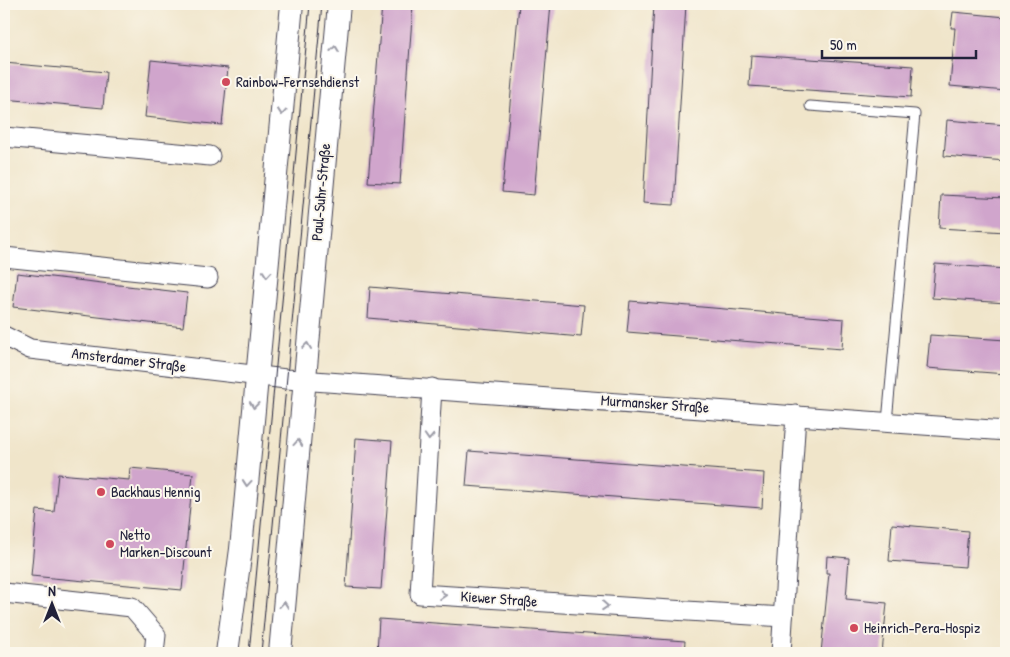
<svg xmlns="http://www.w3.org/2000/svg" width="1010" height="657" font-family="'Patrick Hand',sans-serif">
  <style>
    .building { fill: #d0a5cc }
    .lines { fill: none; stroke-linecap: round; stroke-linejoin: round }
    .service-casing { stroke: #413f50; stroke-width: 11 }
    .minor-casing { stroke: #413f50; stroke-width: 21 }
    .tertiary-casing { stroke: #413f50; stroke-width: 24 }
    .service { stroke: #fff; stroke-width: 9 }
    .minor { stroke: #fff; stroke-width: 19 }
    .tertiary { stroke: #fff; stroke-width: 22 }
    .tram { stroke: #22223b; stroke-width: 1 }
    .oneway { stroke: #9c9ca7 }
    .poi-dot { fill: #d1495b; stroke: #fbf7ec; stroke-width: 2 }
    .labels { text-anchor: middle; stroke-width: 4; stroke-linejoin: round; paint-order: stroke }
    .poi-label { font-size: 15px; fill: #22223b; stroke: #fbf7ec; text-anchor: start }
    .street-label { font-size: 15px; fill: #22223b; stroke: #fbf7ec }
  </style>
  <rect width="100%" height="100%" fill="#fbf7ec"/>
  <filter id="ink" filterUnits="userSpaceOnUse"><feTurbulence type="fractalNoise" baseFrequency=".02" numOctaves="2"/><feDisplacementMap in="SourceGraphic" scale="10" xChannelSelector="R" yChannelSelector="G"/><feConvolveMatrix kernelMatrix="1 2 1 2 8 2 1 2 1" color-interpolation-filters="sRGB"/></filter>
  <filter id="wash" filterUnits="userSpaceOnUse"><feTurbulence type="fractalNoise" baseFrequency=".0096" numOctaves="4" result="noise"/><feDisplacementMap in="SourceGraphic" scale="20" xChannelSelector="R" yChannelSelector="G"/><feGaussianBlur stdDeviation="1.12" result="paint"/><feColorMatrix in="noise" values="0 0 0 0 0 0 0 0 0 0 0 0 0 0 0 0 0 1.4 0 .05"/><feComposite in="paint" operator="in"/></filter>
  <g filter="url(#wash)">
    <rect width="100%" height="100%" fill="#f0e5ca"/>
    <g id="blocks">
      <g class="building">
        <path d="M 382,4 L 413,4 L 400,184 L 368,182 Z"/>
        <path d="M 519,4 L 551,4 L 534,195 L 502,192 Z"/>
        <path d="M 654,4 L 686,4 L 674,205 L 643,203 Z"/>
        <path d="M 953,12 L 1006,17 L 1006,91 L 950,86 L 955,28 L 951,28 Z"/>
        <path d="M 751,55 L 913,66 L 911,97 L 749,86 Z"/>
        <path d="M 151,60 L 228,68 L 222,125 L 145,117 Z"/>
        <path d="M 4,63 L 106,72 L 103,108 L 4,99 Z"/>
        <path d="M 947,120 L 1006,125 L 1006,161 L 944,156 Z"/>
        <path d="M 941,195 L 1006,198 L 1006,232 L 939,228 Z"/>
        <path d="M 935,264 L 1006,269 L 1006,303 L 932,298 Z"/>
        <path d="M 17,273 L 187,293 L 183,327 L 13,307 Z"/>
        <path d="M 370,287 L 584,305 L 581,337 L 368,318 Z"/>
        <path d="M 630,301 L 844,319 L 842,349 L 627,332 Z"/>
        <path d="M 930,335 L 1006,340 L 1006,374 L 927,368 Z"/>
        <path d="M 356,438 L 392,441 L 381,589 L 346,587 Z"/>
        <path d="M 469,451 L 764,473 L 762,508 L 466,486 Z"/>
        <path d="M 130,468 L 193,474 L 182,590 L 31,576 L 37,510 L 54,512 L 58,474 L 129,480 Z"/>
        <path d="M 892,524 L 968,531 L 965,567 L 889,561 Z"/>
        <path d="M 827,556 L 849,558 L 846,599 L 887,603 L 882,653 L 821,653 L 829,573 L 826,573 Z"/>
        <path d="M 379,619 L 685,641 L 684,653 L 377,653 Z"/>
      </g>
    </g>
  </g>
  <g filter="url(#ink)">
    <use href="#blocks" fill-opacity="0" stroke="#413f50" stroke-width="1"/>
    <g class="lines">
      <g class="service-casing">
        <path id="service" d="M 810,106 L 915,114 L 887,422"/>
      </g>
      <g class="minor-casing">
        <g id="minor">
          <path d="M 4,137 L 210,156"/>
          <path d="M 4,257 L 208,278"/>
          <path d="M 4,336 L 30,349 L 286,379 L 1006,431"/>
          <path d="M 432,388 L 420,594 L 783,617"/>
          <path d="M 4,593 L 132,607 L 156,635 L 154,653"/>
          <path d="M 781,653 L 796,415"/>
        </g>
      </g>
      <g class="tertiary-casing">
        <g id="tertiary">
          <path d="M 227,653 L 241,549 L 292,4"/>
          <path d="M 280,653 L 339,4"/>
        </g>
      </g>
      <use href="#service" class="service"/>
      <use href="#minor" class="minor"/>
      <use href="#tertiary" class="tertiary"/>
      <g class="tram">
        <path d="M 249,653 L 310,4"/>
        <path d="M 261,653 L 322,4"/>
      </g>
    </g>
    <defs><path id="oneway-chevron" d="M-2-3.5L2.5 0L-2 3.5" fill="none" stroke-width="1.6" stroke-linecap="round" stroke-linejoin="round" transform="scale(1.25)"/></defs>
    <g class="oneway">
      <use href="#oneway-chevron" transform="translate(335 49) rotate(-84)"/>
      <use href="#oneway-chevron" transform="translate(282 112) rotate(95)"/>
      <use href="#oneway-chevron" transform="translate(267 274) rotate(95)"/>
      <use href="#oneway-chevron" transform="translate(307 346) rotate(-84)"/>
      <use href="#oneway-chevron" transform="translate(254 405) rotate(96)"/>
      <use href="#oneway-chevron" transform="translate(429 437) rotate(93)"/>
      <use href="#oneway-chevron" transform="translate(298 443) rotate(-85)"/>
      <use href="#oneway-chevron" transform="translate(247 483) rotate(95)"/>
      <use href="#oneway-chevron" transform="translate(443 595) rotate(4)"/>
      <use href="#oneway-chevron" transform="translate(284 605) rotate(-85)"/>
      <use href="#oneway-chevron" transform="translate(605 606) rotate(4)"/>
    </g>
  </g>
  <g class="poi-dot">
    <circle cx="226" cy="82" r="5"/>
    <circle cx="101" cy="492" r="5"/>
    <circle cx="110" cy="544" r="5"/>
    <circle cx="854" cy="628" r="5"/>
  </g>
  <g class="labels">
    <g class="poi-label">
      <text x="236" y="87">Rainbow-Fernsehdienst</text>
      <text x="111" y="497">Backhaus Hennig</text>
      <text x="120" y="540">Netto<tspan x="120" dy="17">Marken-Discount</tspan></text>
      <text x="864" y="633">Heinrich-Pera-Hospiz</text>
    </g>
    <g class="street-label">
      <text transform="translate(321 192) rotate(-85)" y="5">Paul-Suhr-Straße</text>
      <text transform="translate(129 360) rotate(7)" y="5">Amsterdamer Straße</text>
      <text transform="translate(655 404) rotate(4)" y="5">Murmansker Straße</text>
      <text transform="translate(499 599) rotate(4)" y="5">Kiewer Straße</text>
    </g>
  </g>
  <rect width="1010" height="657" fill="none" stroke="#fbf7ec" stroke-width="20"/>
  <g transform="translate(52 604)" stroke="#fbf7ec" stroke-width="4" paint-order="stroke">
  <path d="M0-4L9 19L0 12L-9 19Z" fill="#22223b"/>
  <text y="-8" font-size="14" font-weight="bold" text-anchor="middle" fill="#22223b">N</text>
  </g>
  <path d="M822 50v8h154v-8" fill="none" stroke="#22223b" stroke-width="2.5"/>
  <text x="830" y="50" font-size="15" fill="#22223b" stroke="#fbf7ec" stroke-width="4" paint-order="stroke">50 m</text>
</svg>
